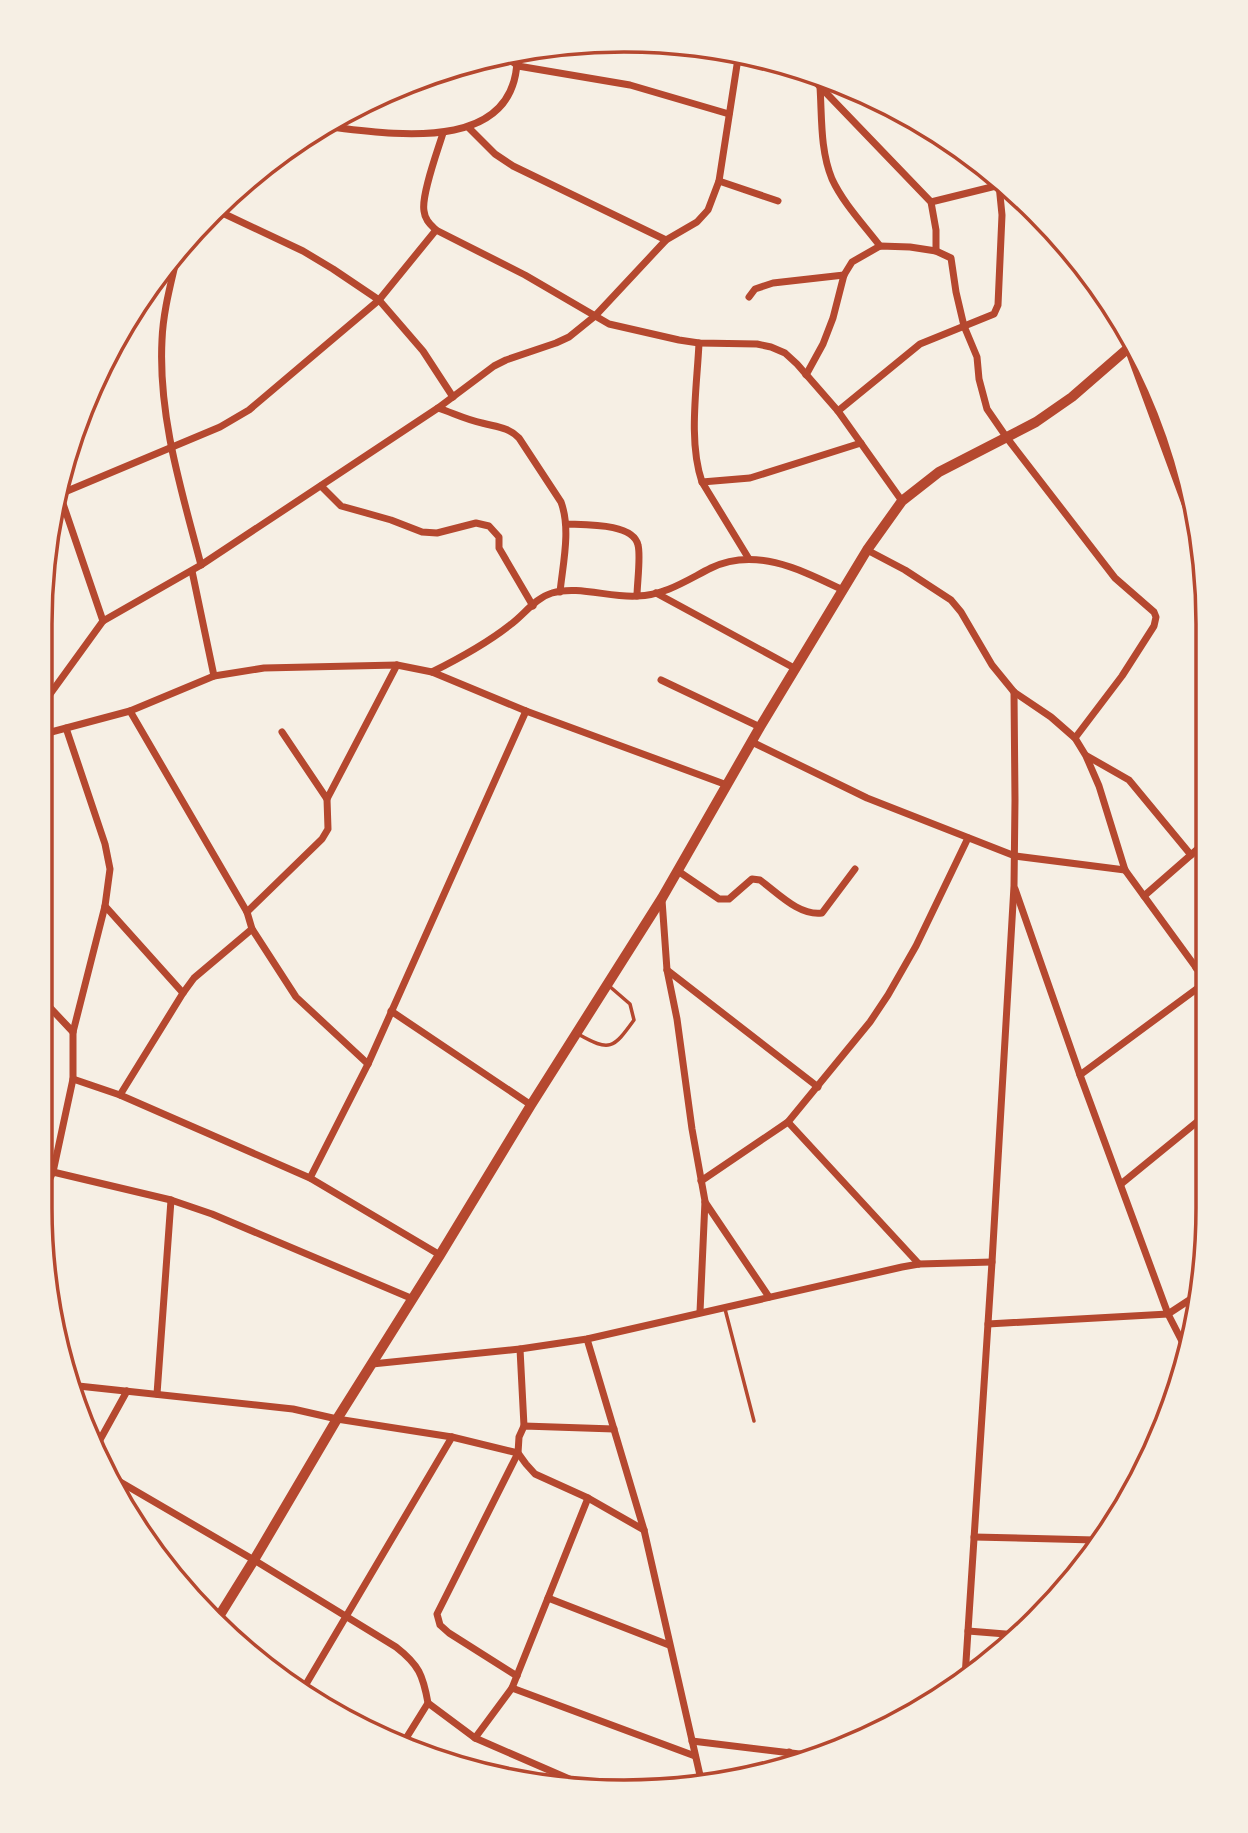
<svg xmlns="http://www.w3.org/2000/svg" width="1248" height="1833" font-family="'Varela Round',sans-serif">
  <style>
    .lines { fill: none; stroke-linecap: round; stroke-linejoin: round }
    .service { stroke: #b5482f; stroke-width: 3.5 }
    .minor { stroke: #b5482f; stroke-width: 7 }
    .primary { stroke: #b5482f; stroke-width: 10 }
    .rim { fill: none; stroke: #b5482f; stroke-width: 3.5 }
  </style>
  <rect width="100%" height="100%" fill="#f6efe4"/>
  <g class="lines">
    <g class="service">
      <path d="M 578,1034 C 610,1052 613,1049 634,1020 L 630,1004 L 608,985"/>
      <path d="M 725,1309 L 754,1421"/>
    </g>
    <g class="minor">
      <path d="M 502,54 L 518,66 L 630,85 L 729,114"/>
      <path d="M 806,72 L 931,202 L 936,230 L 936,251"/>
      <path d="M 820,87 C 822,117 820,150 832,179 C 843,203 864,225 880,246"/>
      <path d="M 323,126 C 390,134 522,157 517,51"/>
      <path d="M 468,127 L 495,154 L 513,166 L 666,240"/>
      <path d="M 443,133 C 438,150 421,195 424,211 C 425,220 430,224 436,230 L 525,275 L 609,324 L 679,340 L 699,343 L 757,344 L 771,347 L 785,353 L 797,364 L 838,411 L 902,501"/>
      <path d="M 719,181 L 778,201"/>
      <path d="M 931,202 L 1004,184"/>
      <path d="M 214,209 L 303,251 L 333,269 L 379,300 L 423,351 L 453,397"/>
      <path d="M 176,261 C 170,287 163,313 162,340 C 158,417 182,492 201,565"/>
      <path d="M 749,297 L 755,289 L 773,283 L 844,275"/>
      <path d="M 699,343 C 697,387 688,441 702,482 L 749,559"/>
      <path d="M 1128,349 L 1198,539"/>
      <path d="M 806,375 L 823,344 L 833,318 L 844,275 L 852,262 L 880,246 L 910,247 L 936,251 L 951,258 L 956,292 L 964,326 L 977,357 L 979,379 L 987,409 L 1007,438 L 1115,578 L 1154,612 L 1156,617 L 1154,626 L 1122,676 L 1075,738"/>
      <path d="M 438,408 C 453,413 467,420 482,423 C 497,427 508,427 519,438 L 561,502 C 571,529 563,563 560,592"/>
      <path d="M 838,411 L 920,344 L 994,314 L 998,305 L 1002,215 L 999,185"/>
      <path d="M 702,482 L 750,478 L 861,443"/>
      <path d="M 321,486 L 341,506 L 391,520 L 422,532 L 437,533 L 476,523 L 489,526 L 499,537 L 499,548 L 533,606"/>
      <path d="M 59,492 L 103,621"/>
      <path d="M 60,494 L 220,427 L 249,410 L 379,300 L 436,230"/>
      <path d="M 566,524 C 585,525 633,523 638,545 C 641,556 637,584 637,596"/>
      <path d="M 867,550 L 905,570 L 951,600 L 961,612 L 992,665 L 1014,692 L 1015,800 L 1014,886 L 992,1262 L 965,1677"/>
      <path d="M 192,571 L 214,676"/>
      <path d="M 656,593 L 796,669"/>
      <path d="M 432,672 C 460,658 486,644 510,625 C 524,615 535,598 552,593 C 577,585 611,598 637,596 C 666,595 687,580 711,568 C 756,546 803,571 843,590"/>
      <path d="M 661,680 L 760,727"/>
      <path d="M 1014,692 L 1051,717 L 1075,738 L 1086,756 L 1099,786 L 1125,870 L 1208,984"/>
      <path d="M 40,708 L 103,621 L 201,565 L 438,408 L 494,366 L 506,360 L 556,343 L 569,337 L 595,316 L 666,240 L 697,222 L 708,210 L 719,181 L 739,52"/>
      <path d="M 130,711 L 247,912 L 252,929 L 296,997 L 368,1064"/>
      <path d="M 282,732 L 327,799 L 397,665"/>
      <path d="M 40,735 L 130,711 L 214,676 L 264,668 L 397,665 L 432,672 L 526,711 L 727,785"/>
      <path d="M 752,742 L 867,798 L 1015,856 L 1125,870"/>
      <path d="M 1087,756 L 1129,780 L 1191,855"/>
      <path d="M 678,871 L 719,899 L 729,899 L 752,879 L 760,880 C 778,893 799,916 822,913 L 855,869"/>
      <path d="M 1015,889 L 1080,1075 L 1168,1314 L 1187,1351"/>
      <path d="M 1144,896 L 1208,840"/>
      <path d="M 662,900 L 667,970 L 677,1019 L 692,1129 L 705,1201 L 700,1312"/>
      <path d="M 105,906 L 183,993"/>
      <path d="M 247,912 L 322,839 L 328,829 L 327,799"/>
      <path d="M 1196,968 L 1208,958"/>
      <path d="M 667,970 L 818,1087"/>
      <path d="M 40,997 L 73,1032"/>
      <path d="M 391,1011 L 531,1105"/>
      <path d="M 1080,1075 L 1206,982"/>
      <path d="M 73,1079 L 120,1095 L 310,1178 L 440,1255"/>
      <path d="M 120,1095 L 183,993 L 194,978 L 252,929"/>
      <path d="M 788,1122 L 919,1264"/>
      <path d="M 53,1172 L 171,1200 L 212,1214 L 413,1299"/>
      <path d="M 310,1178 L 368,1064 L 526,711"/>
      <path d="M 701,1181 L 788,1122 L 870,1022 L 888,995 L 916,946 L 968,838"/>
      <path d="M 1121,1184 L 1208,1113"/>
      <path d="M 40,1199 L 53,1172 L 73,1079 L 73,1032 L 105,906 L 110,869 L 105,844 L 66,728"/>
      <path d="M 705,1202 L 769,1297"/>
      <path d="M 988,1324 L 1168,1314 L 1200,1293"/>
      <path d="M 587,1339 L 644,1530 L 702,1784"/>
      <path d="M 520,1349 L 524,1426"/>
      <path d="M 372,1364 L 520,1349 L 587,1339 L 902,1267 L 919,1264 L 992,1262"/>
      <path d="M 69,1385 L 293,1409 L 337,1419 L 452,1437 L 518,1453 L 526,1464 L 535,1474 L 588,1498 L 644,1530"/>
      <path d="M 157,1394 L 171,1200"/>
      <path d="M 96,1447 L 127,1391"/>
      <path d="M 110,1476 L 254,1560 L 396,1647 C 419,1665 423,1675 428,1703 L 475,1738 L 597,1791"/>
      <path d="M 974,1537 L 1095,1540"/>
      <path d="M 548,1598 L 669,1645"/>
      <path d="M 968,1631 L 1019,1635"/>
      <path d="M 517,1676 L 449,1633 L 440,1625 L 437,1614 L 518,1453 L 519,1437 L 524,1426 L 614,1429"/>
      <path d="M 512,1688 L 695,1756"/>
      <path d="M 302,1691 L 452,1437"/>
      <path d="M 475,1738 L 512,1688 L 588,1498"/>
      <path d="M 692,1741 L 808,1755"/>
      <path d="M 400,1748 L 428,1703"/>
      <path d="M 787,1763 L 789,1752"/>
    </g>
    <path class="primary" d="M 218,1618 L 254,1560 L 337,1419 L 440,1255 L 531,1105 L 662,898 L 760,727 L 867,550 L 902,501 L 939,472 L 1036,422 L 1072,397 L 1133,344"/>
  </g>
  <path d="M0 0H1248V1833H0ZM624 52H624A572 572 0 0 1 1196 624V1208A572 572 0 0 1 624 1780H624A572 572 0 0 1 52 1208V624A572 572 0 0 1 624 52Z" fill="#f6efe4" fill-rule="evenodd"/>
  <path class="rim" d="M624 52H624A572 572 0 0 1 1196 624V1208A572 572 0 0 1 624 1780H624A572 572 0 0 1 52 1208V624A572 572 0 0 1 624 52Z"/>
</svg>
